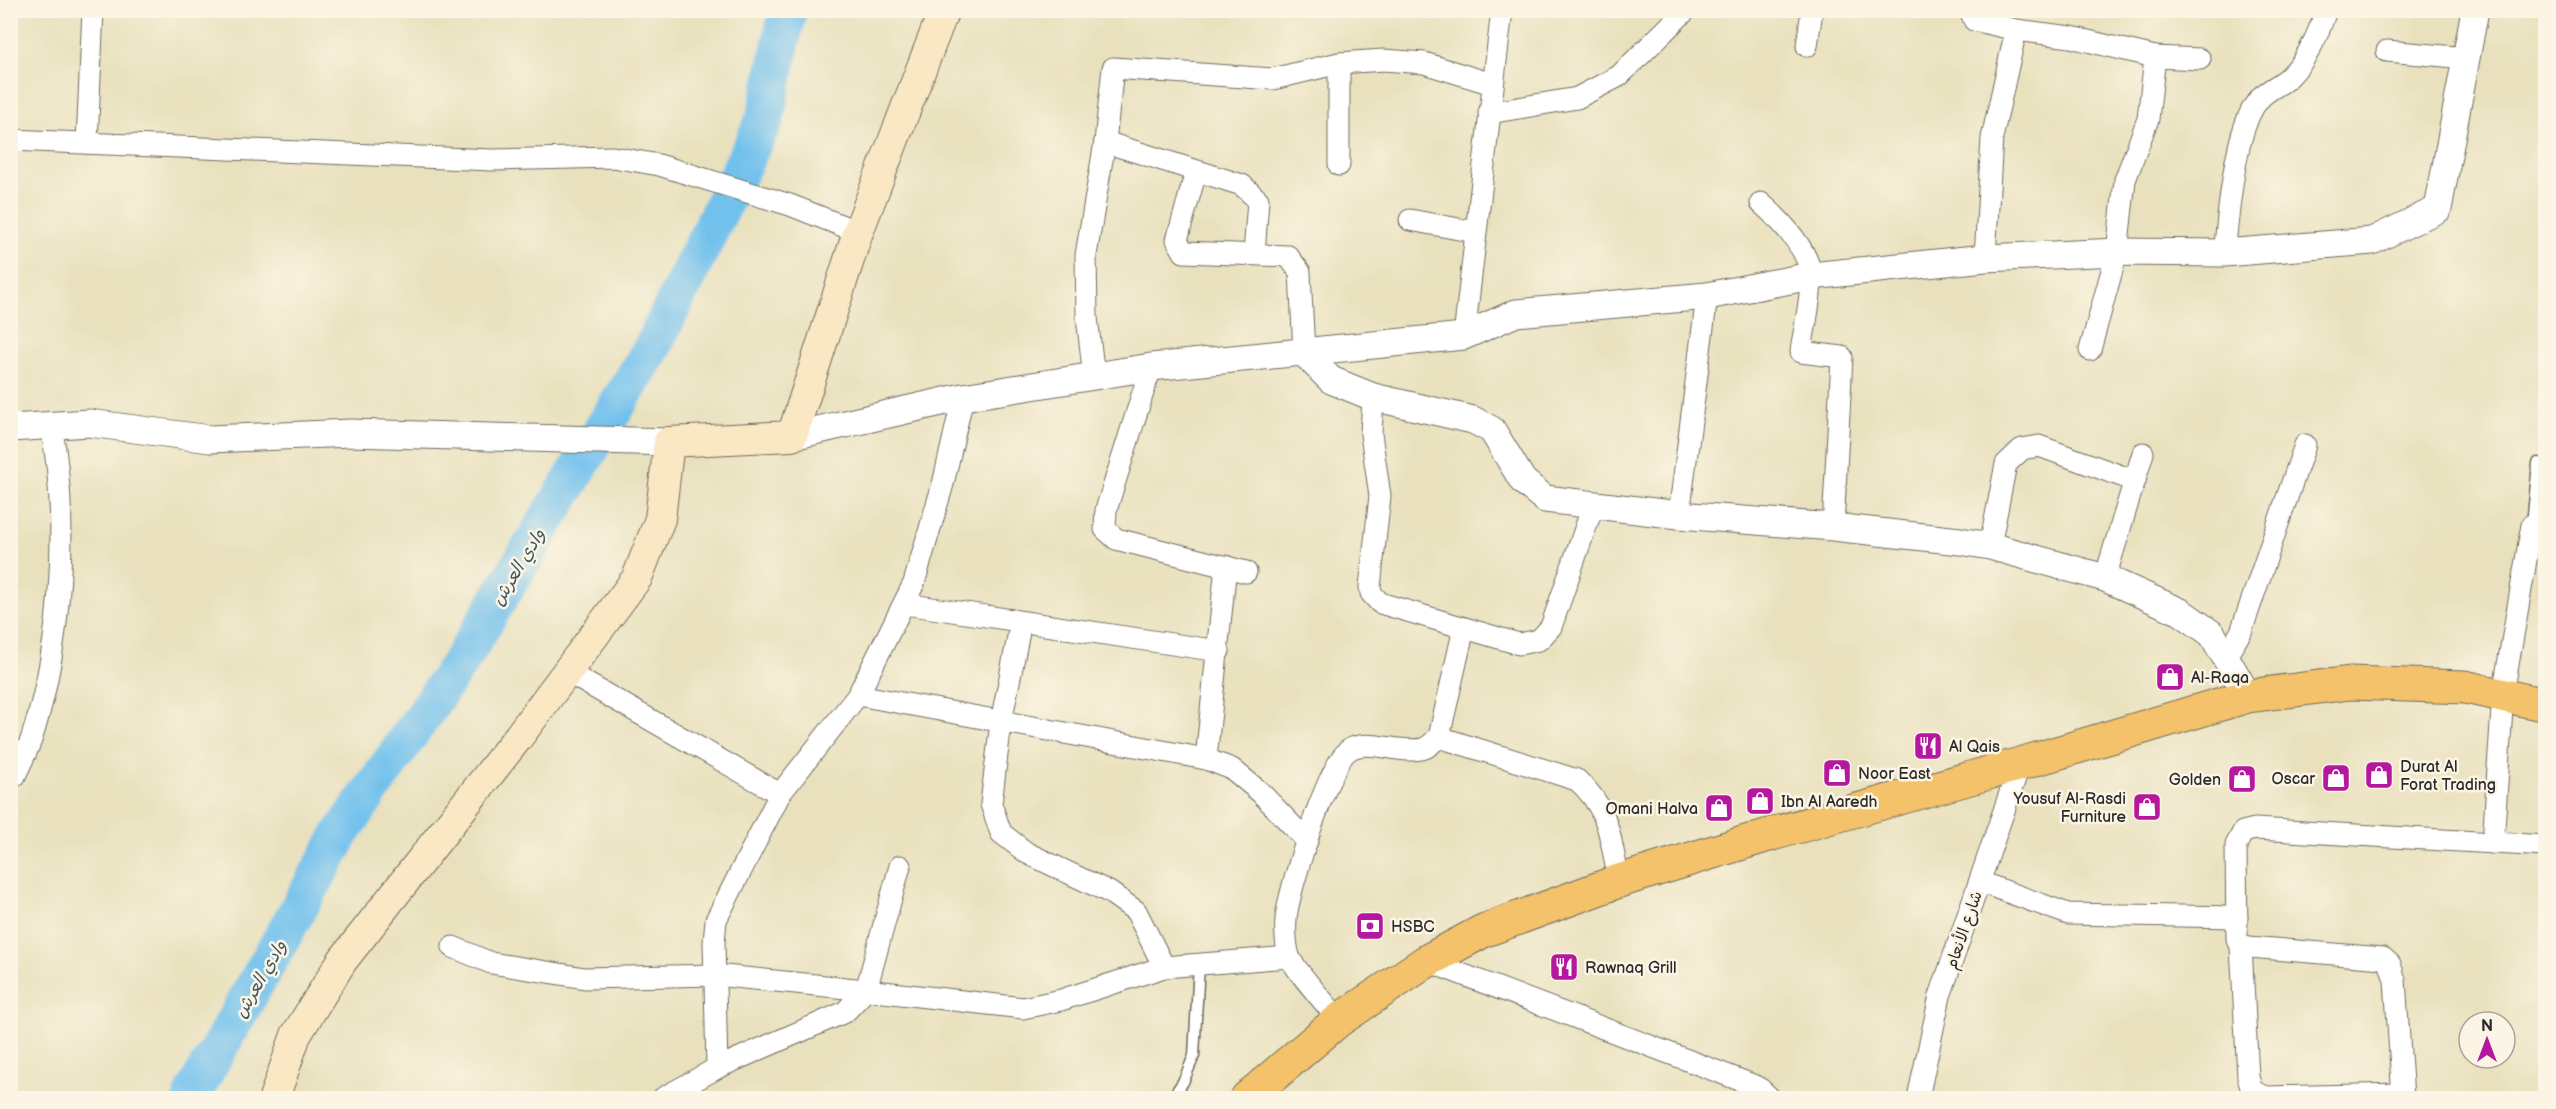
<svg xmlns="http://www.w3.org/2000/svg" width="2556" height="1109" font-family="'Balsamiq Sans','Playpen Sans Arabic',sans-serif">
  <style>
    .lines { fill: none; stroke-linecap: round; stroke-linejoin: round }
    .river { stroke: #72c1ed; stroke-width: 38 }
    .service-casing { stroke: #6e6b5e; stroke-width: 13 }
    .minor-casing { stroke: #6e6b5e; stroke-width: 23 }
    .tertiary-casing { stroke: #6e6b5e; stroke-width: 29 }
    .secondary-casing { stroke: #6e6b5e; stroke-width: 32 }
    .primary-casing { stroke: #6e6b5e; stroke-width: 35 }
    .service { stroke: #fff; stroke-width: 10 }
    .minor { stroke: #fff; stroke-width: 21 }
    .tertiary { stroke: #fff; stroke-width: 27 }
    .secondary { stroke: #fae7c3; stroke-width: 30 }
    .primary { stroke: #f3c26a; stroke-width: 33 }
    .labels { text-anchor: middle; stroke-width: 5; stroke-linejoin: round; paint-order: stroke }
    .poi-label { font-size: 16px; fill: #2b2b2b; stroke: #fcf5e5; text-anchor: start }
    .street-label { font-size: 16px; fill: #2b2b2b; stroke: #fcf5e5 }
    .water-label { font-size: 18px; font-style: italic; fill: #405865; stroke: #fcf5e5 }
  </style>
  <rect width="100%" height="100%" fill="#fcf5e5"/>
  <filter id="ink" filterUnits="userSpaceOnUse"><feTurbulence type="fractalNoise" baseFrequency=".0167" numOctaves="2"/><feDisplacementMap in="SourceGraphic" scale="12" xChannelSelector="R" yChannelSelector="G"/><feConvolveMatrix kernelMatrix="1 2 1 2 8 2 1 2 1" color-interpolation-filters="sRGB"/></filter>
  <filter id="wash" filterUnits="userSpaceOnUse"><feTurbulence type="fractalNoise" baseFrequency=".008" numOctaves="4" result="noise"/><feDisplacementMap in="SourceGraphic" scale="24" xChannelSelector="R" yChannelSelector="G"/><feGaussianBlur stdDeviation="1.35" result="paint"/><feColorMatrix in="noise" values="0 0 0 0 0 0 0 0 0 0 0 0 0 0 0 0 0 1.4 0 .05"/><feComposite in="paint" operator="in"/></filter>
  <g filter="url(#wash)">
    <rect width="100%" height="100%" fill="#e9e1bd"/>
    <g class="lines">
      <path class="river" d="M 192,1098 L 201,1079 L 341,834 L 464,656 L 652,348 L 765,119 L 788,10"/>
    </g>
  </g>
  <g filter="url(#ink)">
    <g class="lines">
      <g class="service-casing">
        <g id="service">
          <path d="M 2532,525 L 2538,463"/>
          <path d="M 1172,1098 L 1183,1082 L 1194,1056 L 1199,964"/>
        </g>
      </g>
      <g class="minor-casing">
        <g id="minor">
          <path d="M 1970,10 L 1974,20 L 2016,30 L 2071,37 L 2155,57 L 2200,59"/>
          <path d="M 1807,46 L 1812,10"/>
          <path d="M 2387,51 L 2467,58"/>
          <path d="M 1339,63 L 1339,165"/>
          <path d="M 1489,113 L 1577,98 L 1619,76 L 1686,10"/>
          <path d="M 10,140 L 492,160 L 613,157 L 659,165 L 790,205 L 858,232"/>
          <path d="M 1105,142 L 1242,185 L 1258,200 L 1254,254"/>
          <path d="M 87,143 L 93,10"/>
          <path d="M 1196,172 L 1177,240 L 1184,252 L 1288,256 L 1300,272 L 1304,353"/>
          <path d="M 1761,203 C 1780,220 1810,250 1811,278 C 1811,302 1804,328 1801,352 L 1842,357 L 1833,527"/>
          <path d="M 1410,220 L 1475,232"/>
          <path d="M 2224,253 C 2229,214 2234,124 2261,97 C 2270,88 2283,84 2291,75 C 2309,56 2318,35 2326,10"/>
          <path d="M 1985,258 L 1992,138 L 2016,30"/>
          <path d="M 1464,336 L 1502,10"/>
          <path d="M 2090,350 L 2117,252 L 2125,180 L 2148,119 L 2155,57"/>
          <path d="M 1151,367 L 1106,510 L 1105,529 L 1116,539 L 1246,572"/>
          <path d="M 1094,377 L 1087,317 L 1086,255 L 1105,142 L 1113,68 L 1273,79 L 1339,63 L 1384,60 L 1424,63 L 1492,84"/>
          <path d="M 1373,397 L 1371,434 L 1380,496 L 1370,587 L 1371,593 L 1380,603 L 1519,644 L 1539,640 L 1551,627 L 1593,506"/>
          <path d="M 1679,515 L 1707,296"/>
          <path d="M 1990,546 L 2006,464 L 2022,449 L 2039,446 L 2135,481"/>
          <path d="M 2105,578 L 2143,453"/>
          <path d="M 905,604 L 1219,651"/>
          <path d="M 1021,622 L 1001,722 L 991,804 L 1001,833 L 1027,853 L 1109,892 L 1136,911 L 1164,967 L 1289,957"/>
          <path d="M 2226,656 L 2241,632 L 2305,445"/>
          <path d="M 567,672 L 780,794 L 858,695 L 914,583 L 943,484 L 963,397"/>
          <path d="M 858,695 L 1206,759 L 1232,769 L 1260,792 L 1307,841"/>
          <path d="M 1439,737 L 1577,780 C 1611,810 1610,840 1619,881"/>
          <path d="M 1206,759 L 1226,566"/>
          <path d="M 10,778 L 15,776 C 21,762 29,748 33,734 C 62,641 69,520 51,425"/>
          <path d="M 2493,843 L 2503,694 L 2532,525 L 2546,523"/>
          <path d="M 1980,882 L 2068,914 L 2237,917"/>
          <path d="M 2241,945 L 2248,1077 L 2252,1091 L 2266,1097 L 2403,1094"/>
          <path d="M 453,947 L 491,963 L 585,978 L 714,975 L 866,990 L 1023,1008 L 1061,1000 L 1164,967"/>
          <path d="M 1427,961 L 1758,1087 L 1770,1098"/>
          <path d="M 1339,1020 C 1330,1009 1292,966 1289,956 C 1286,946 1285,929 1286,919 C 1288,892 1328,763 1349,750 C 1367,737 1403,756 1425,748 C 1430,746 1435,740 1439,737 L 1464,628"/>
          <path d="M 717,1068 L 714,942 L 716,920 L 780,794"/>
          <path d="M 663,1098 L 717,1068 L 845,1012 L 866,990 L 900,866"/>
          <path d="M 1918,1098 L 1940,996 L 2020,764"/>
          <path d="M 2403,1098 L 2395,980 L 2390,964 L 2383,958 L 2249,947 L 2241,945 L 2237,939 L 2236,845 L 2243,832 L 2255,829 L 2546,846"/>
        </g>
      </g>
      <g class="tertiary-casing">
        <g id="tertiary">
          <path d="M 1304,353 L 1331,380 L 1373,397 L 1473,420 L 1492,430 L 1523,481 L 1545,499 L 1679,515 L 1833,527 L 1960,541 L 1990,546 L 2105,578 L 2181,612 L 2212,634 L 2248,696"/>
          <path d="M 10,428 L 89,423 L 210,439 L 350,433 L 669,442"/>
          <path d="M 792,436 L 963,397 L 1151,367 L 1464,336 L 1516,313 L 1707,296 L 1811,276 L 1985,258 L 2117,252 L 2224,253 L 2372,241 L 2438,209 L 2475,10"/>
        </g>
      </g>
      <g class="secondary-casing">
        <path id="secondary" d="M 274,1098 L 296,1035 L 342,961 L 519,736 L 637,578 L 660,519 L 669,442 L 792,436 L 858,232 L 944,10"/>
      </g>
      <g class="primary-casing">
        <path id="primary" d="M 1247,1098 L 1339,1020 L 1427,961 L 1483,931 L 1619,881 L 1772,834 L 2020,764 L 2248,696 L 2350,683 L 2465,687 L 2546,705"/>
      </g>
      <use href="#service" class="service"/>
      <use href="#minor" class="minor"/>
      <use href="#tertiary" class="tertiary"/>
      <use href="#secondary" class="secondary"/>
      <use href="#primary" class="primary"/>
    </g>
  </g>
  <defs>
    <g id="shop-square" transform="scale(1.5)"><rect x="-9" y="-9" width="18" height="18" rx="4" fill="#b5179e" stroke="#fcf5e5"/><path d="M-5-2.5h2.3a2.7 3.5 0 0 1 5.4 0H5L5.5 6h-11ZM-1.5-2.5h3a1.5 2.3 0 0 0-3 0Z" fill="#fff"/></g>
    <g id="restaurant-square" transform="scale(1.5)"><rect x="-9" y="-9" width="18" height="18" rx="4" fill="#b5179e" stroke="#fcf5e5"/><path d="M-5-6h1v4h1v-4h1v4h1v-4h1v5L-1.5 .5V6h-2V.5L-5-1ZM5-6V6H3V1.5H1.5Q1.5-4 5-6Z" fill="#fff"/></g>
    <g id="bank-square" transform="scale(1.5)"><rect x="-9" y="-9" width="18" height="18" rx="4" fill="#b5179e" stroke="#fcf5e5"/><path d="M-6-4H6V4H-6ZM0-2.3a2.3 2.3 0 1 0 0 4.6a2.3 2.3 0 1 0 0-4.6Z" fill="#fff"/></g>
  </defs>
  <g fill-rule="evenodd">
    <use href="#shop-square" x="2170" y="677"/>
    <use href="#restaurant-square" x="1928" y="746"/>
    <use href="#shop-square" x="1837" y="773"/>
    <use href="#shop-square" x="2379" y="775"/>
    <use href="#shop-square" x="2336" y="778"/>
    <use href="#shop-square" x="2242" y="779"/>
    <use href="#shop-square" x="1760" y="801"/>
    <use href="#shop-square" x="2147" y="807"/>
    <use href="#shop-square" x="1719" y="808"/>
    <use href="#bank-square" x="1370" y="926"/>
    <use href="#restaurant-square" x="1564" y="967"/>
  </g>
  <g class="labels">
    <g class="poi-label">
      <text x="2191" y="683">Al-Raqa</text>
      <text x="1949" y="752">Al Qais</text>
      <text x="2400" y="772">Durat Al<tspan x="2400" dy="18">Forat Trading</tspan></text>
      <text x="1858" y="779">Noor East</text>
      <text x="2315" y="784" text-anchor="end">Oscar</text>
      <text x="2221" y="785" text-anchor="end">Golden</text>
      <text x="2126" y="804" text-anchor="end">Yousuf Al-Rasdi<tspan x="2126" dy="18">Furniture</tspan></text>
      <text x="1781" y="807">Ibn Al Aaredh</text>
      <text x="1698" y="814" text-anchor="end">Omani Halva</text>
      <text x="1391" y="932">HSBC</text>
      <text x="1585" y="973">Rawnaq Grill</text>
    </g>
    <g class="street-label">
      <text transform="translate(1963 930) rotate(-71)" y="6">شارع الأنعام</text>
    </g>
    <g class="water-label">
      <text transform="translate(518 567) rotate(-59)" y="6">وادي العرش</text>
      <text transform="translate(260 979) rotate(-60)" y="6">وادي العرش</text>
    </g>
  </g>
  <rect width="2556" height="1109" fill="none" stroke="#fcf5e5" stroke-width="36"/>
  <g transform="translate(2487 1040)"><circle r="28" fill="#fcf5e5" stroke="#a8a49b" stroke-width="1.5"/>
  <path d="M0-4.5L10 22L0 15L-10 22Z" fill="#b5179e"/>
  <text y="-9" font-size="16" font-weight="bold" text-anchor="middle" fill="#2b2b2b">N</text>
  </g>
</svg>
